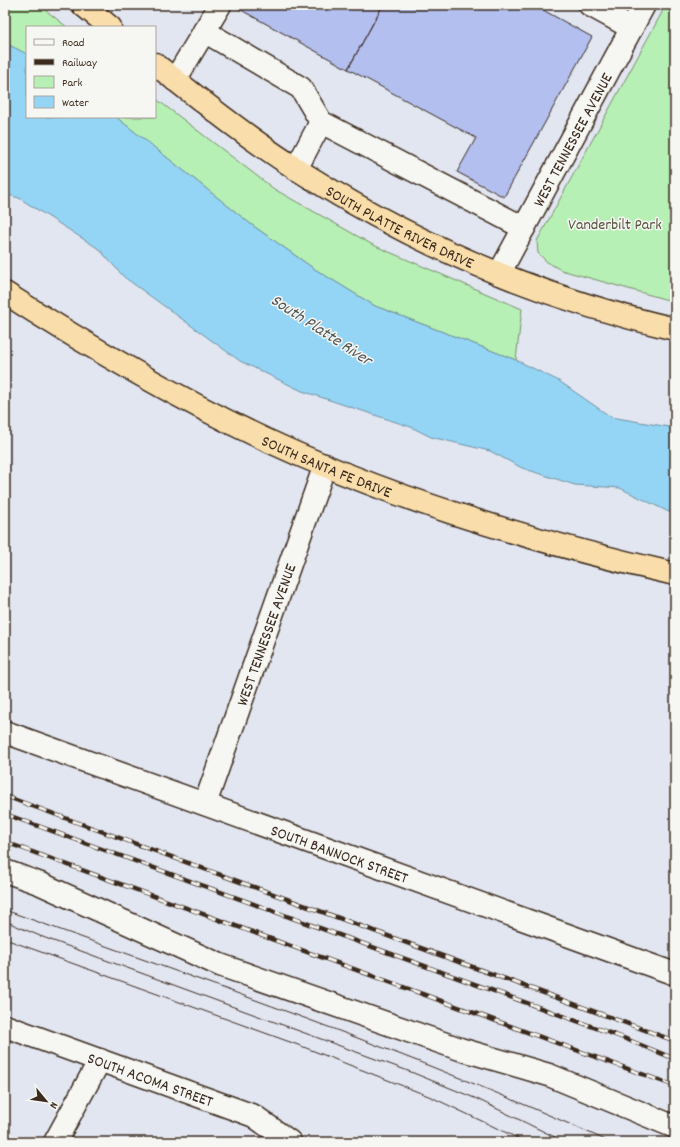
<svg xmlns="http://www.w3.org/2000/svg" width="680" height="1147" font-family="Dekko,sans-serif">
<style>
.green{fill:#b6f0b4;stroke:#788d69}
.water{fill:#94d5f6;stroke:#7091a0}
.building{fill:#b2bfef;stroke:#3b2a1e}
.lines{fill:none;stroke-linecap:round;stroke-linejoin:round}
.minor-casing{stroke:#3b2a1e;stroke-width:25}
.highway-casing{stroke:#3b2a1e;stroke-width:25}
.minor{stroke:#f6f6f2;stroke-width:22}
.highway{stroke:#f9deab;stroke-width:22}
.tram{stroke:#3b2a1e;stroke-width:1}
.rail-casing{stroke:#3b2a1e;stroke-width:4.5}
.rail{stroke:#f6f6f2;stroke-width:3;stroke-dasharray:9;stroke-linecap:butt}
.labels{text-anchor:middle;stroke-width:3;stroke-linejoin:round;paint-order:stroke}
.street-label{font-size:16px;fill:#3b2a1e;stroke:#f6f6f2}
.park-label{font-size:16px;fill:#54523c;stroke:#f6f6f2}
.water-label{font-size:17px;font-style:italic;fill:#515554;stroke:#f6f6f2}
</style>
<rect width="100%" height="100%" fill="#e2e6f1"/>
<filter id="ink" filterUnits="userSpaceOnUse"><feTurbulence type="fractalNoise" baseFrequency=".025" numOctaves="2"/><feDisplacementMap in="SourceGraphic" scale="8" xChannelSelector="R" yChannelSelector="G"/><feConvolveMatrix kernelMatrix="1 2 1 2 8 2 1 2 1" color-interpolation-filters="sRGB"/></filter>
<g filter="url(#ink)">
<path class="green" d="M 5,5 L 39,5 L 67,27 L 27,27 L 27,54 L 24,53 L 5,43 Z
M 666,5 L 675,5 L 675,302 L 561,270 L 547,262 L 538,253 L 537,241 Z
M 155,98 L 274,189 L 373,245 L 522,309 L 516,360 L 375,306 L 313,268 L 252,225 L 116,117 L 155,117 Z"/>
<path class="water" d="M 5,43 L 27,54 L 27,117 L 116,117 L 252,225 L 313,268 L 375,306 L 516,360 L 559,381 L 611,417 L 675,428 L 675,515 L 620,488 L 575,485 L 522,468 L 490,451 L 431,437 L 411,427 L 302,391 L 240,361 L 124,277 L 99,249 L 19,198 L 5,194 Z"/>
<path class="building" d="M 232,5 L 383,5 L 348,69 Z
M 383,5 L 534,5 L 592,37 L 504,197 L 457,172 L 476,138 L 348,69 Z"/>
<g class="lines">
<defs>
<g id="minor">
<path d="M 590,5 L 632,28"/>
<path d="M 204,31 L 301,88 L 321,122 L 524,228"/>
<path d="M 175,80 L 220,5"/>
<path d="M 296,169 L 321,122"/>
<path id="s1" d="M 499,274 L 644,5"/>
<path id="s2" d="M 5,732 L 675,974"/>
<path id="s3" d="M 205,804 L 325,465"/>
<path d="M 5,871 L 41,884 L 220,965 L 460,1049 L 549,1075 L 675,1127"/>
<path id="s4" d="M 5,1026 L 254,1116 L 290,1142"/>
<path d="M 55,1142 L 100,1060"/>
</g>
<g id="highway">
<path d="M 83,5 L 110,27"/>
<path id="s5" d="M 155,64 C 204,103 253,142 306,175 C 419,246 545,299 675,329"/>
<path id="s6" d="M 5,293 C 88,346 175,397 264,439 C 395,500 534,542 675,574"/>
</g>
</defs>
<use href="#minor" class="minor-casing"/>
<use href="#highway" class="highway-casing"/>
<use href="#minor" class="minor"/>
<use href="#highway" class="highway"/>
<path class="tram" d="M 5,910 C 208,983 413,1053 610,1142
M 5,921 L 40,936 L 411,1072 L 477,1099 L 565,1142
M 5,939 L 301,1046 L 431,1097 L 526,1142"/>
<defs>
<path id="rail" d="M 5,796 L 675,1041
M 5,814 L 621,1037 L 675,1059
M 5,842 L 675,1086"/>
</defs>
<use href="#rail" class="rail-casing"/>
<use href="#rail" class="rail"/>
</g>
</g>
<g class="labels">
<g class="street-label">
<text dy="6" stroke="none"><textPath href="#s1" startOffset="153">WEST TENNESSEE AVENUE</textPath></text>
<text dy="6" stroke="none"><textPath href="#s5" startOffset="295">SOUTH PLATTE RIVER DRIVE</textPath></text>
<text dy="6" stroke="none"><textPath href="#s6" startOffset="366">SOUTH SANTA FE DRIVE</textPath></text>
<text dy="6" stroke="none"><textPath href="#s3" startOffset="180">WEST TENNESSEE AVENUE</textPath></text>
<text dy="6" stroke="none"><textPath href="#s2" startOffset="356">SOUTH BANNOCK STREET</textPath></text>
<text dy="6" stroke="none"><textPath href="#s4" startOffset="155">SOUTH ACOMA STREET</textPath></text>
</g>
<g class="park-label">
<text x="615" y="229">Vanderbilt Park</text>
</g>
<g class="water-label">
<text transform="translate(322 329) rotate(33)" y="6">South Platte River</text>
</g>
</g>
<rect width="680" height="1147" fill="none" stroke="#f6f6f2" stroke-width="20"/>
<rect x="10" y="10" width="660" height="1127" fill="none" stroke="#3b2a1e" stroke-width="1.5" filter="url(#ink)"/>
<rect x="26" y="26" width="130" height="92" fill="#f6f6f2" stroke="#aba49d"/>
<rect x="34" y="39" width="20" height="6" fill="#f6f6f2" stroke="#aba49d"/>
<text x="62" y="46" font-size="12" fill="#3b2a1e">Road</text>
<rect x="34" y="59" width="20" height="6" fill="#3b2a1e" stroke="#aba49d"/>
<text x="62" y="66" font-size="12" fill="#3b2a1e">Railway</text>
<rect x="34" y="76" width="20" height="12" fill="#b6f0b4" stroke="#aba49d"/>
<text x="62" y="86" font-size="12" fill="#3b2a1e">Park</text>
<rect x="34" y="96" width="20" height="12" fill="#94d5f6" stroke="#aba49d"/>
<text x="62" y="106" font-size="12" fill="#3b2a1e">Water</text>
<g transform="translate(46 1101) rotate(119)" stroke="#f6f6f2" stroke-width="3" paint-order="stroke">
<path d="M0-3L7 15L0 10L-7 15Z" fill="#3b2a1e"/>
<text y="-6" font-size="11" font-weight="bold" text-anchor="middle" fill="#3b2a1e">N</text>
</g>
</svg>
